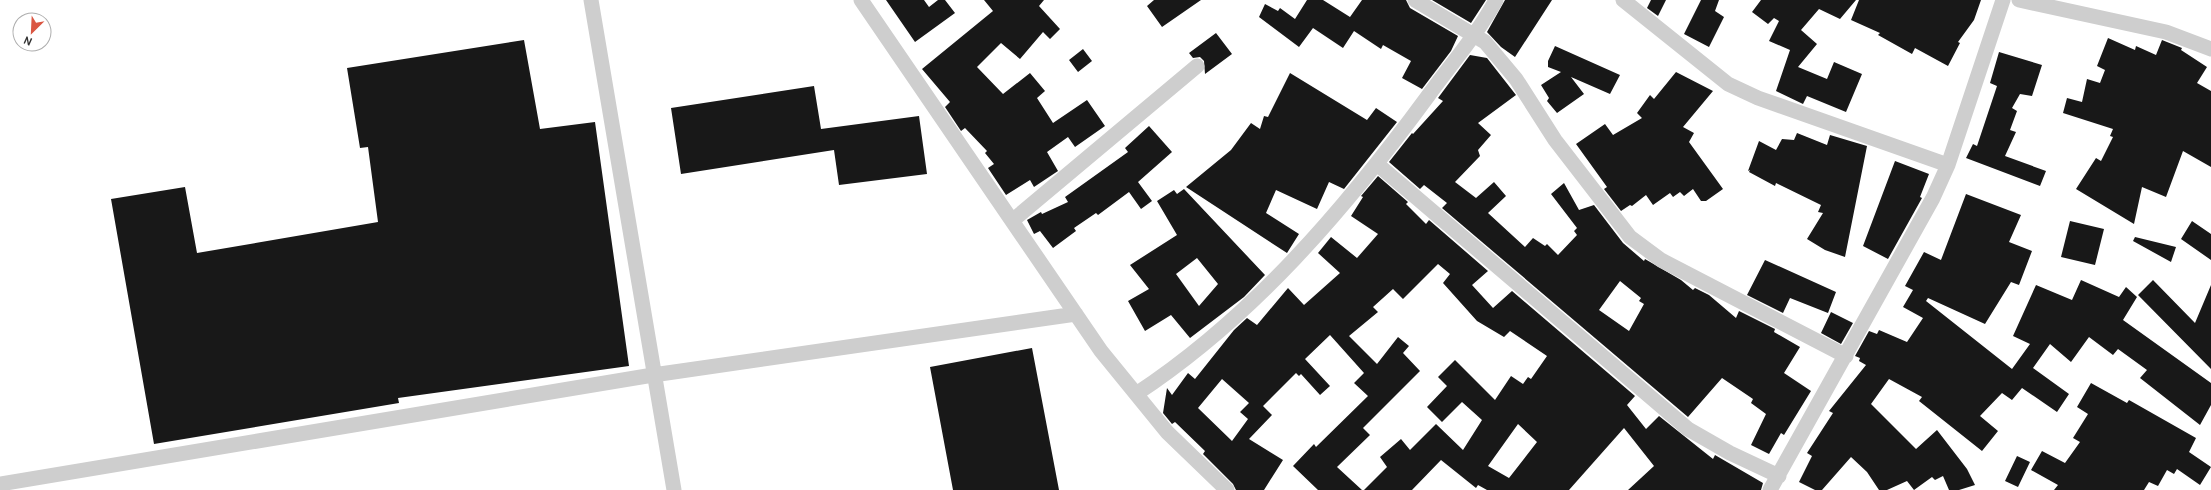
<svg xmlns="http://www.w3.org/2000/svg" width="2211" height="490" font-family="Cabin,sans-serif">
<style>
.building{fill:#181818;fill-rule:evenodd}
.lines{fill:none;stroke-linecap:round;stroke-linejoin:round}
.street{stroke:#cecece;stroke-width:15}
</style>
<rect width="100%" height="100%" fill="#fff"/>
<path class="building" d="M 886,0 L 924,0 L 929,7 L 938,0 L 945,0 L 955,13 L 915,42 Z
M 984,0 L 1044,0 L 1039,6 L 1060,29 L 1050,39 L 1043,32 L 1020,59 L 1001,43 L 977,67 L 1003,94 L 1030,73 L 1045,91 L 1037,98 L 1053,123 L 1087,100 L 1105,126 L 1075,147 L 1068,137 L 1047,152 L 1058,171 L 1034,187 L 1030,180 L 1006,195 L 988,168 L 994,164 L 985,153 L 987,151 L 965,128 L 961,131 L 945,107 L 950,102 L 922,69 L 993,11 Z
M 1154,0 L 1201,0 L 1162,27 L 1147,6 Z
M 1307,0 L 1323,0 L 1350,17 L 1362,0 L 1406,0 L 1410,8 L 1458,36 L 1451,51 L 1422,89 L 1402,78 L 1411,61 L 1383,45 L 1381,49 L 1354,31 L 1343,48 L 1313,28 L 1299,47 L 1259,17 L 1265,4 L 1278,11 L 1280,8 L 1295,19 Z
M 1432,0 L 1486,0 L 1471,23 Z
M 1505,0 L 1552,0 L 1515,57 L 1501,47 L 1487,32 Z
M 1651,0 L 1666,0 L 1658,16 L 1647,8 Z
M 1701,0 L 1719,0 L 1715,11 L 1724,17 L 1709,47 L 1684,34 Z
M 1761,0 L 1856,0 L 1840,19 L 1819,9 L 1801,30 L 1817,44 L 1798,67 L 1827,79 L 1834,62 L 1862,74 L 1846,112 L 1807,96 L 1803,104 L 1776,91 L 1790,50 L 1769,41 L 1779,21 L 1774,18 L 1768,24 L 1752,12 Z
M 1859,0 L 1981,0 L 1974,20 L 1958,42 L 1960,43 L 1948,66 L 1915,48 L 1912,54 L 1878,35 L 1880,33 L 1851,20 Z
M 1216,33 L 1232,54 L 1205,74 L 1204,61 L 1200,57 L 1193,58 L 1189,53 Z
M 2108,38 L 2135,50 L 2136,46 L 2156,55 L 2162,40 L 2182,48 L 2181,50 L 2207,67 L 2197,83 L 2211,91 L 2211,167 L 2183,151 L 2166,197 L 2142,187 L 2134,224 L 2076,189 L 2096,158 L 2101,161 L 2113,137 L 2110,136 L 2113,129 L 2063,113 L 2067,98 L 2082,102 L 2087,79 L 2100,83 L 2105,70 L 2097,66 Z
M 524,40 L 540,129 L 595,122 L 629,366 L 398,398 L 399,403 L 154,444 L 111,199 L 185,187 L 197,253 L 378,222 L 368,147 L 360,148 L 347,68 Z
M 1555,46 L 1620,75 L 1610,94 L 1571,77 L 1584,94 L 1557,113 L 1547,101 L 1549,98 L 1541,85 L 1561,72 L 1548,67 L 1548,61 Z
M 1083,49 L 1092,61 L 1078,72 L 1069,60 Z
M 1999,52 L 2042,65 L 2032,96 L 2020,94 L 2012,108 L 2017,111 L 2010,130 L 2016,132 L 2005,156 L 2046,171 L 2040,186 L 1966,158 L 1973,144 L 1977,146 L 1997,86 L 1990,83 Z
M 1470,55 L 1487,58 L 1516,95 L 1478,123 L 1491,135 L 1478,150 L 1480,156 L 1455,182 L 1476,198 L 1494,182 L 1506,196 L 1488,213 L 1525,247 L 1533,238 L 1545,246 L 1547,244 L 1558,255 L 1577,235 L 1574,231 L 1577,228 L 1551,194 L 1564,183 L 1579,210 L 1594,205 L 1623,243 L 1644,261 L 1645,259 L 1681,280 L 1693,290 L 1695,288 L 1709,295 L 1736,318 L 1739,311 L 1775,329 L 1774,332 L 1800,347 L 1784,373 L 1811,391 L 1784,435 L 1781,433 L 1769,454 L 1751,445 L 1766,414 L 1751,403 L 1753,399 L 1722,378 L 1688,417 L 1442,208 L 1447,203 L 1424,185 L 1420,189 L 1389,162 L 1412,133 L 1413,134 L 1443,101 L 1438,98 ZM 1620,281 L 1641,298 L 1639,301 L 1644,304 L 1629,331 L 1599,310 Z
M 1676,72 L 1713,91 L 1683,127 L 1694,133 L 1689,142 L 1723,189 L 1706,201 L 1701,201 L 1693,189 L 1684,196 L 1680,192 L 1673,197 L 1670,193 L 1653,205 L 1646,195 L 1632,206 L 1630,205 L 1621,211 L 1604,189 L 1607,187 L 1576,144 L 1605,124 L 1613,135 L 1642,118 L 1637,113 L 1650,95 L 1654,99 Z
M 1290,73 L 1367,120 L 1376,108 L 1397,122 L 1344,189 L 1329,182 L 1317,209 L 1276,190 L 1266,213 L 1299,234 L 1287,253 L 1186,187 L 1231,150 L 1251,123 L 1260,129 L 1264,116 L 1268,117 Z
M 814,86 L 821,129 L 919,116 L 927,174 L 839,185 L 834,150 L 681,174 L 671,108 Z
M 1149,126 L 1172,152 L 1138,182 L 1152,201 L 1141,209 L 1129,192 L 1098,215 L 1096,213 L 1074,228 L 1076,231 L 1053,248 L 1040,231 L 1034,234 L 1027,220 L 1041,212 L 1042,214 L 1068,202 L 1065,197 L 1128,152 L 1125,148 Z
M 1797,133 L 1827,145 L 1830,135 L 1867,146 L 1845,257 L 1825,250 L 1807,239 L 1823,213 L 1818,212 L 1821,205 L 1776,183 L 1775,186 L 1749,172 L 1750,170 L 1748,171 L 1759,141 L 1776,150 L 1782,139 L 1794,140 Z
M 1895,161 L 1929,174 L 1920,197 L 1922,198 L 1888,259 L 1863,246 Z
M 1378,176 L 1408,202 L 1406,204 L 1426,224 L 1429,220 L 1488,271 L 1472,285 L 1493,308 L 1512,291 L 1635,396 L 1627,405 L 1646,429 L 1659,416 L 1713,459 L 1715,455 L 1763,483 L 1761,490 L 1628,490 L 1654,466 L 1624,428 L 1569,490 L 1487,490 L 1478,485 L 1476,488 L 1441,460 L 1412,490 L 1364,490 L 1387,467 L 1380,457 L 1401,439 L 1410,450 L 1436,424 L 1463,450 L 1482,420 L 1462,402 L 1442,422 L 1427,407 L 1447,386 L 1438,377 L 1455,360 L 1495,400 L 1511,376 L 1523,384 L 1528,377 L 1531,379 L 1547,356 L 1510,331 L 1504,337 L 1477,321 L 1443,283 L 1450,274 L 1438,264 L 1403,299 L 1393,289 L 1373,307 L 1378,312 L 1349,336 L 1377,364 L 1398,337 L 1409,346 L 1403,353 L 1420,371 L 1363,428 L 1370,435 L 1337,467 L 1362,490 L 1318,490 L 1293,466 L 1314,444 L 1316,447 L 1368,396 L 1354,383 L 1364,373 L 1330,335 L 1305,359 L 1330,386 L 1320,395 L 1301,374 L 1299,376 L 1296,373 L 1263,406 L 1272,415 L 1249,439 L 1283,460 L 1264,490 L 1236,490 L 1233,484 L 1203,454 L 1205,451 L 1175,422 L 1172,424 L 1163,413 L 1167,388 L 1172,395 L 1188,373 L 1195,379 L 1234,330 L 1247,318 L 1257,325 L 1288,288 L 1304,305 L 1340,273 L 1318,253 L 1331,237 L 1357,258 L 1378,234 L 1351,216 L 1363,197 L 1361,196 ZM 1222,379 L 1249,403 L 1240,412 L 1248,419 L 1232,441 L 1198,408 ZM 1518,424 L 1537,442 L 1509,478 L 1488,466 Z
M 1184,189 L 1265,275 L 1244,297 L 1190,338 L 1171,315 L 1145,331 L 1128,301 L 1149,289 L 1130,265 L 1177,235 L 1157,201 L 1174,190 L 1177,194 ZM 1197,258 L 1218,284 L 1199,306 L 1176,274 Z
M 1966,194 L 2021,215 L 2009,242 L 2032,251 L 2019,285 L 2011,282 L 1985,324 L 1928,298 L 1926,301 L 2012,369 L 2030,344 L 2013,336 L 2036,285 L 2072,300 L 2081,280 L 2119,297 L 2126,287 L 2137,297 L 2123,320 L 2211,383 L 2211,405 L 2200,425 L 2140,378 L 2147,370 L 2118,349 L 2113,355 L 2089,337 L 2071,362 L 2050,344 L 2033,368 L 2069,394 L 2057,412 L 2022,388 L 2012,400 L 2002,393 L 1980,416 L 1998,431 L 1982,451 L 1919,401 L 1922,397 L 1889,379 L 1871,404 L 1916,449 L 1937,430 L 1967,469 L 1975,485 L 1959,490 L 1949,490 L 1943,476 L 1935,480 L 1932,477 L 1914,490 L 1907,481 L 1887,490 L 1879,490 L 1867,472 L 1851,457 L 1822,490 L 1815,490 L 1799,482 L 1812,456 L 1807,453 L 1833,413 L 1829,411 L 1866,365 L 1859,361 L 1860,358 L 1855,356 L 1869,331 L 1877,334 L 1879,330 L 1907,342 L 1923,318 L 1903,307 L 1913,290 L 1905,286 L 1924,252 L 1941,260 Z
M 2070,221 L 2104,229 L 2095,265 L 2061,257 Z
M 2192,221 L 2211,234 L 2211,260 L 2181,239 Z
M 2135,237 L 2176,247 L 2171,262 L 2133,241 Z
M 1765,260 L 1836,292 L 1828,313 L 1790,298 L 1783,313 L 1747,295 Z
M 2153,280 L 2195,323 L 2211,285 L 2211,369 L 2138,295 Z
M 1831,312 L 1853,323 L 1841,344 L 1821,333 Z
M 1032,348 L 1059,490 L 953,490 L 930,367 Z
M 2091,383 L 2127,403 L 2129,400 L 2196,438 L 2189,452 L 2211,467 L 2200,485 L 2177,469 L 2174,474 L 2167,470 L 2158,486 L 2149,482 L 2144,490 L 2054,490 L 2058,485 L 2031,470 L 2042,451 L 2065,463 L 2080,442 L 2073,438 L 2088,414 L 2077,407 Z
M 2017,456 L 2030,462 L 2018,487 L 2005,481 Z"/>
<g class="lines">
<path class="street" d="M 591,0 L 674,490
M 861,0 L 1101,351 L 1167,432 L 1227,490
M 1415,0 L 1485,42 L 1516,79 L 1555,140 L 1630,237 L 1661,260 L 1846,356
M 1623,0 L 1728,84 L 1758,98 L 1948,165
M 2019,0 L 2166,32 L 2211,49
M 1377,164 L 1688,429 L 1730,453 L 1779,476
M 1012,221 L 1197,66
M 1136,394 C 1253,317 1345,209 1428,96 C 1451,64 1477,35 1496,0
M 0,484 L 653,375 L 1076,314
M 1770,490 L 1933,198 L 1948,165 L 2003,0"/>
</g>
<g transform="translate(32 32) rotate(204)"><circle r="19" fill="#ffffff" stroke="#adadad"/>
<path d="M0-3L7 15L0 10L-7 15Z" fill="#da5642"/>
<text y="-6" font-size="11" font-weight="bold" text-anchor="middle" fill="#313131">N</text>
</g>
</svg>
